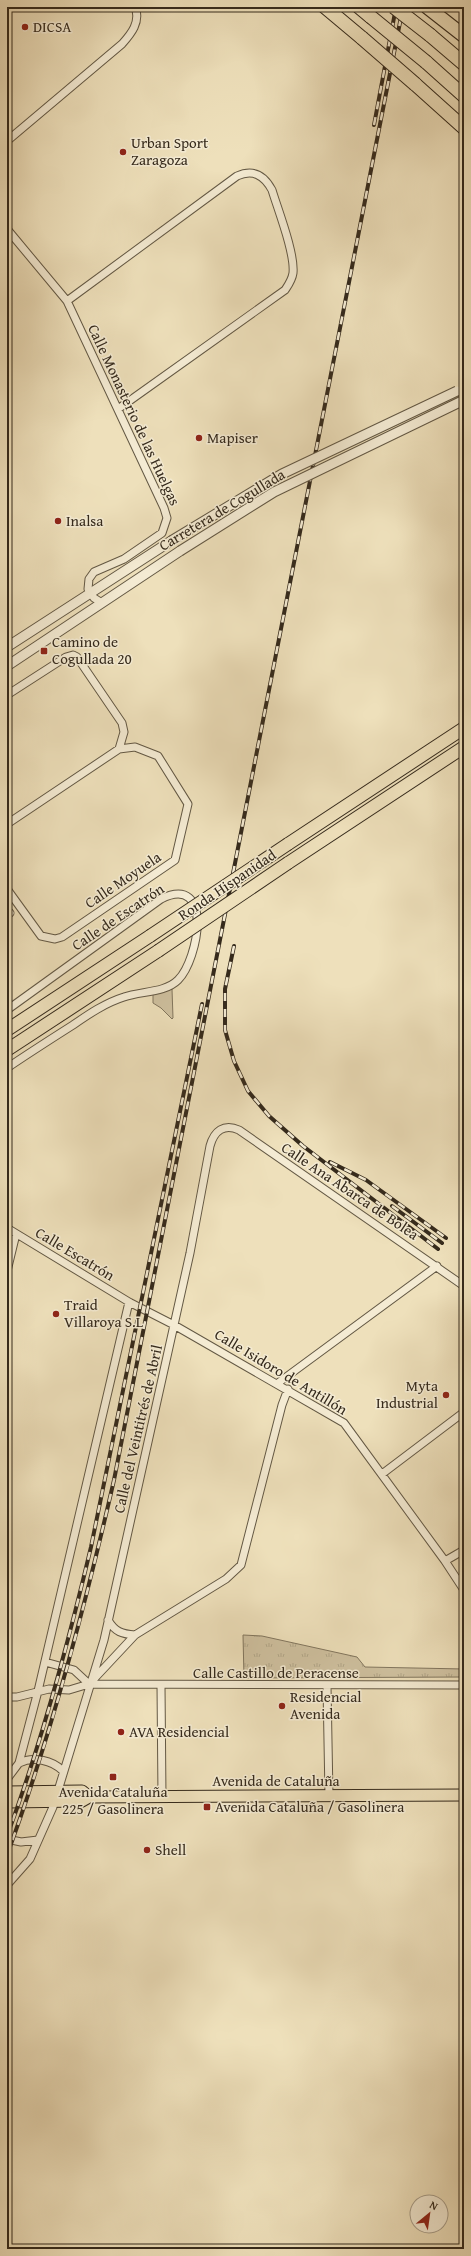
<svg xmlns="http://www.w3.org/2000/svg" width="471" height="2256" font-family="'Gentium Book Plus',serif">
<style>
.grass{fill:#cfc1a0;stroke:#82765e}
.park{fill:url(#park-tufts);stroke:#82765e}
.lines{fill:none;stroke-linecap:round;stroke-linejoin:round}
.minor-casing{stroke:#635844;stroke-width:9}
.tertiary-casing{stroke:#635844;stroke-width:11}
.primary-casing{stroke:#352a1c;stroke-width:13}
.trunk-casing{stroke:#352a1c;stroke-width:14}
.motorway-casing{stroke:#352a1c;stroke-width:15}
.minor{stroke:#f4ebd3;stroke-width:7}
.tertiary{stroke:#f4ebd3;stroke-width:9}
.primary{stroke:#eee0bb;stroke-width:11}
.trunk{stroke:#eee0bb;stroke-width:12}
.motorway{stroke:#eee0bb;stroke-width:13}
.rail-casing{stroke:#352a1c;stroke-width:4}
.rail{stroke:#f4ebd3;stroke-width:2.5;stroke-dasharray:8;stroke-linecap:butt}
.tertiary-bridge-casing{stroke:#635844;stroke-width:11;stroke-linecap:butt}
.trunk-bridge-casing{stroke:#352a1c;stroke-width:14;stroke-linecap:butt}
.motorway-bridge-casing{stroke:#352a1c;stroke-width:15;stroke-linecap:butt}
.tertiary-bridge{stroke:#f4ebd3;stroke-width:9}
.trunk-bridge{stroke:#eee0bb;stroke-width:12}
.motorway-bridge{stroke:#eee0bb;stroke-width:13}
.poi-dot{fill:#8f2418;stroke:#f4ebd3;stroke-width:1.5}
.labels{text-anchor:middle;stroke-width:3;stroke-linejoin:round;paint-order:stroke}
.poi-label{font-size:15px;fill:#352a1c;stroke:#f4ebd3;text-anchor:start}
.street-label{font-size:15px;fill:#352a1c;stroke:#f4ebd3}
</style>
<defs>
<pattern id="park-tufts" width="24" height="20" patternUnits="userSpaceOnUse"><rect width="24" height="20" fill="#cfc1a0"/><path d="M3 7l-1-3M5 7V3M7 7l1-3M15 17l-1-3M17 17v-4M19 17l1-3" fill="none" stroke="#b2a689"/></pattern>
</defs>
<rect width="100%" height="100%" fill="#eee0bb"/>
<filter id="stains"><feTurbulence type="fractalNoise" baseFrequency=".005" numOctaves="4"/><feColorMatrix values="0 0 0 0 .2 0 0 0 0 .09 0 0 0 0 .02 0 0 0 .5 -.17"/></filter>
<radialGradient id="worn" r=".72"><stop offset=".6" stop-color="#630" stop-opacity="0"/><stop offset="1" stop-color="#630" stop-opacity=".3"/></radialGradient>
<path class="grass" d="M 172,989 L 173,1018 L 172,1019 L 161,1008 L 153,1003 L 153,994 Z"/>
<path class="park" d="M 243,1635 L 262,1636 L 357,1657 L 365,1667 L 464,1669 L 464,1677 L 244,1678 Z"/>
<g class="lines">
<defs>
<path id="minor" d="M 7,141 L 122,44 C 131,34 141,22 135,7
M 7,229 L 67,301 L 164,508 L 167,518 L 162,533 L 124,559 L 94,572 L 89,579 L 88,589 L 94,598 L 102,603
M 67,301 L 237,176 C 253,169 264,175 272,190 C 278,210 295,253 293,273 C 292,280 289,284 285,290 L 118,409
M 7,695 L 66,657 L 73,655 L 77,657 L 122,723 L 124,732 L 119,749
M 7,824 L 119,749 L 135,747 L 158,756 L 188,804 L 175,860 L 62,937 L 55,939 L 41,936 L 7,889
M 7,910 L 10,913
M 7,1010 L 161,899 C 214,873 199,959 178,980 C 165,993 141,991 124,997 C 105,1003 89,1014 73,1025 C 51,1039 29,1053 7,1068
M 7,1228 L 129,1302 L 174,1325 L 344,1423 L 445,1561 L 464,1590
M 7,1271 L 16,1234
M 278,1383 L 437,1266
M 382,1474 L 464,1412
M 445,1561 L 464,1550
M 108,1620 C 115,1632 122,1634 135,1635
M 45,1662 L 74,1670 L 89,1684
M 91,1682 L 135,1635 L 226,1579 L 241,1565 L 282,1405 L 288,1389
M 161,1685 L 162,1797
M 327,1686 L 329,1796
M 7,1697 L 17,1697 L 49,1689 L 69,1690 L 89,1684 L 464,1685
M 19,1763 C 33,1756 52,1760 63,1771
M 7,1779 L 19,1763 L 38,1691 L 129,1302
M 7,1839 L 21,1842 L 38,1840
M 7,1885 L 30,1859 L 53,1807 L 104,1640 L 190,1253 L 210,1146 C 214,1131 224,1123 239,1130 L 464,1286"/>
<path id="tertiary" d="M 7,647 L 171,541
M 7,666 L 180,551"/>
<path id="primary" d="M 7,1792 L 82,1791 L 89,1797
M 7,1802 L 82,1801 L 89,1797 L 464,1795"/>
<path id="trunk" d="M 288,844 L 464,728
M 288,863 L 464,747
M 7,1030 L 150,936
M 7,1050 L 158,951"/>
<path id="motorway" d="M 325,7 L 362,38
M 359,7 L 371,17
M 427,7 L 464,36
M 430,35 L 464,64
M 426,62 L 464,96
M 415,84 L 464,128"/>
</defs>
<use href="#minor" class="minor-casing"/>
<use href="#tertiary" class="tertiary-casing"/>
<use href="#primary" class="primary-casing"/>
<use href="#trunk" class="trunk-casing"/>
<use href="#motorway" class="motorway-casing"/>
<use href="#minor" class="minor"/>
<use href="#tertiary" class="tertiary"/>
<use href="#primary" class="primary"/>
<use href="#trunk" class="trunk"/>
<use href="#motorway" class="motorway"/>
<defs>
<path id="rail" d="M 374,125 L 396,7
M 234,946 L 225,989 L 225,1030 L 234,1061 L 248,1091 L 269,1116 L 303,1146 L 438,1249
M 330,1162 L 366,1180 L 446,1238
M 392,1206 L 442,1243
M 7,1836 C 42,1742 68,1644 91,1547 L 202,1004
M 7,1855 C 52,1733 85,1607 114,1480 L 403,7"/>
</defs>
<use href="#rail" class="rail-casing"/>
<use href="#rail" class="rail"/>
<defs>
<path id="tertiary-bridge" d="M 171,541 L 282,474 L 457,391
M 180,551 L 274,492 L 462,401"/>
<path id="trunk-bridge" d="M 150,936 L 288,844
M 158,951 L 288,863"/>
<path id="motorway-bridge" d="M 394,7 L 430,35
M 371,17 L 426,62
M 362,38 L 415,84"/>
</defs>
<use href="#tertiary-bridge" class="tertiary-bridge-casing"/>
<use href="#trunk-bridge" class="trunk-bridge-casing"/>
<use href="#motorway-bridge" class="motorway-bridge-casing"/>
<use href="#tertiary-bridge" class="tertiary-bridge"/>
<use href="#trunk-bridge" class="trunk-bridge"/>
<use href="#motorway-bridge" class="motorway-bridge"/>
</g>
<g class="poi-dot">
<circle cx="25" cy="27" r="4"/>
<circle cx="123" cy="152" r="4"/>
<circle cx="199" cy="438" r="4"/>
<circle cx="58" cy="521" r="4"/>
<rect x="40" y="647" width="8" height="8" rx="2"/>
<circle cx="56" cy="1314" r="4"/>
<circle cx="446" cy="1395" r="4"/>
<circle cx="282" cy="1706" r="4"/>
<circle cx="121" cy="1732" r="4"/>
<rect x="109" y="1773" width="8" height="8" rx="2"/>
<rect x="203" y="1803" width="8" height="8" rx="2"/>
<circle cx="147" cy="1850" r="4"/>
</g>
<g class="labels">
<g class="poi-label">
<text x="33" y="32">DICSA</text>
<text x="131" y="148">Urban Sport<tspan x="131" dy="17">Zaragoza</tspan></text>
<text x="207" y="443">Mapiser</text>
<text x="66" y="526">Inalsa</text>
<text x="52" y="647">Camino de<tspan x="52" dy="17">Cogullada 20</tspan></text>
<text x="64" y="1310">Traid<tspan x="64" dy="17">Villaroya S.L</tspan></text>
<text x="438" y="1391" text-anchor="end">Myta<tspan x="438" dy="17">Industrial</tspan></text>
<text x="290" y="1702">Residencial<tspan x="290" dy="17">Avenida</tspan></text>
<text x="129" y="1737">AVA Residencial</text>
<text x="113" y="1797" text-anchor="middle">Avenida Cataluña<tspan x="113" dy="17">225 / Gasolinera</tspan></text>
<text x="215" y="1812">Avenida Cataluña / Gasolinera</text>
<text x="155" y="1855">Shell</text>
</g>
<g class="street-label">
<text transform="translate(134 415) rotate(65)" y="5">Calle Monasterio de las Huelgas</text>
<text transform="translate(222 510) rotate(-31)" y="5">Carretera de Cogullada</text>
<text transform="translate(123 880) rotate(-34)" y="5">Calle Moyuela</text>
<text transform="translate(227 885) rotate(-34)" y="5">Ronda Hispanidad</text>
<text transform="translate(118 917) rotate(-34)" y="5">Calle de Escatrón</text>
<text transform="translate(350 1191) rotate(34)" y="5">Calle Ana Abarca de Bolea</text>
<text transform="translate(75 1254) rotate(31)" y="5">Calle Escatrón</text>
<text transform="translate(281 1372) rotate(31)" y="5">Calle Isidoro de Antillón</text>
<text transform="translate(138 1429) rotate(-77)" y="5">Calle del Veintitrés de Abril</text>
<text x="276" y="1678">Calle Castillo de Peracense</text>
<text x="276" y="1786">Avenida de Cataluña</text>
</g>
</g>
<rect width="471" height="2256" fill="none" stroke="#eee0bb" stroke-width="24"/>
<rect x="8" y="8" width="455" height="2240" fill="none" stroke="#352a1c" stroke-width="2"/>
<rect x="12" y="12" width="447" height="2232" fill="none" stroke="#352a1c"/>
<g transform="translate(429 2214) rotate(29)"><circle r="19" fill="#f4ebd3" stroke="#a89e8a"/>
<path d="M0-3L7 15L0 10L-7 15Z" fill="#8f2418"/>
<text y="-6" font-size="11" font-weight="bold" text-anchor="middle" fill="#352a1c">N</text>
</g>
<rect width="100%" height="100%" filter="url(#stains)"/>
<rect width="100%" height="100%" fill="url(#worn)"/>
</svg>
